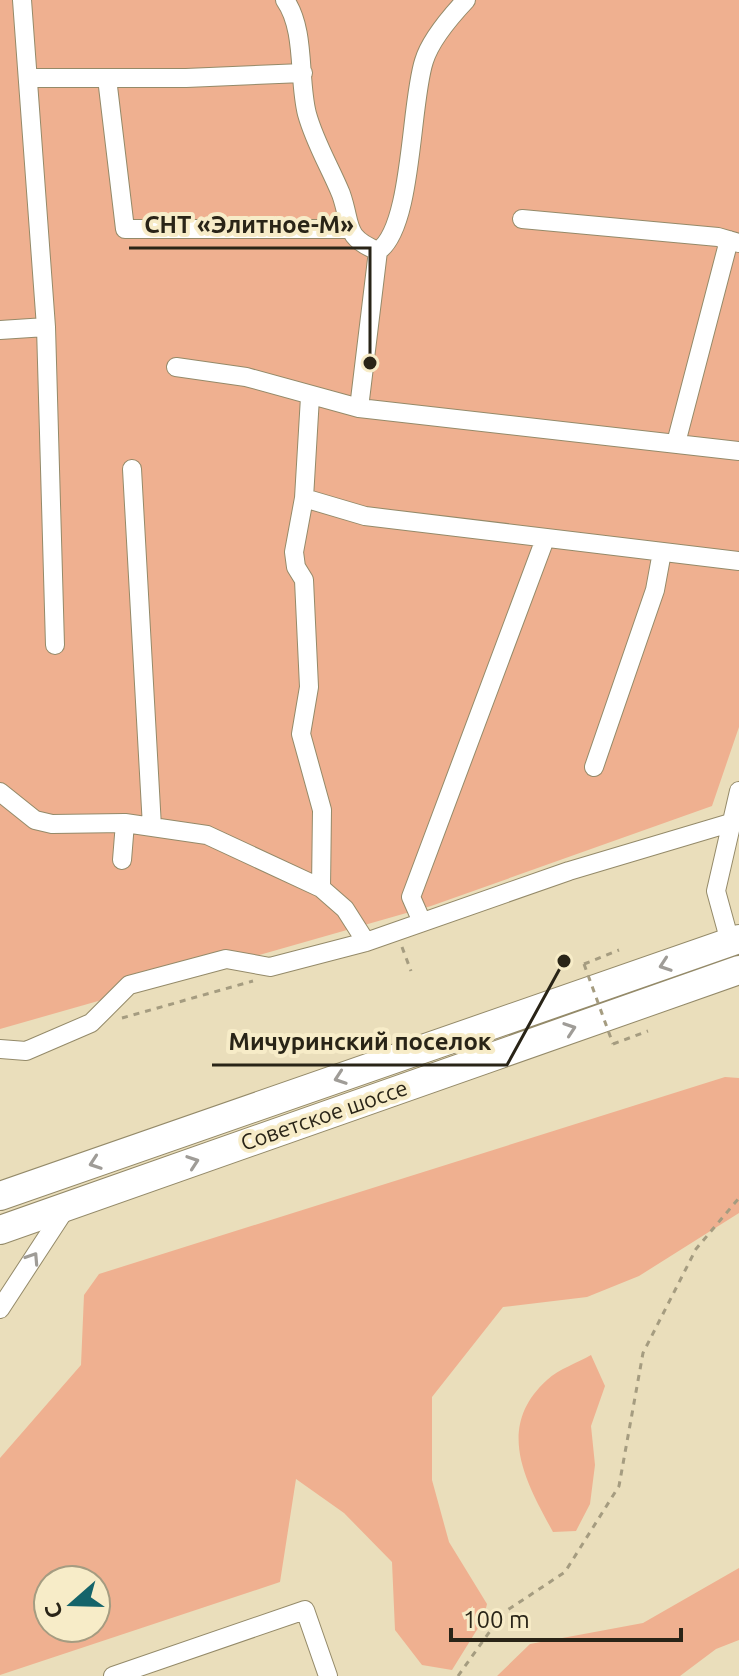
<svg xmlns="http://www.w3.org/2000/svg" width="739" height="1676" font-family="Ubuntu,sans-serif">
<style>
.green{fill:#efb090;fill-rule:evenodd}
.lines{fill:none;stroke-linecap:round;stroke-linejoin:round}
.minor-casing{stroke:#948a69;stroke-width:20}
.highway-casing{stroke:#948a69;stroke-width:30}
.path{stroke:#a59c80;stroke-width:3;stroke-dasharray:6 6;stroke-linecap:butt}
.minor{stroke:#fff;stroke-width:18}
.highway{stroke:#fff;stroke-width:28}
.path-bridge{stroke:#a59c80;stroke-width:3;stroke-dasharray:6 6;stroke-linecap:butt}
.oneway{stroke:#9f9c97}
.labels{text-anchor:middle;stroke-width:8;stroke-linejoin:round;paint-order:stroke}
.street-label{font-size:22px;fill:#292417;stroke:#f7ecc8}
.leader{fill:none;stroke:#292417;stroke-width:3}
.callout-dot{fill:#292417;stroke:#f7ecc8;stroke-width:3}
.callout-label{font-size:24px;text-anchor:middle;font-weight:bold;fill:#292417;stroke:#f7ecc8;stroke-width:8;stroke-linejoin:round;paint-order:stroke}
</style>
<rect width="100%" height="100%" fill="#eadebb"/>
<path class="green" d="M 0,0 L 739,0 L 739,727 L 712,806 L 431,906 L 0,1029 Z
M 725,1077 L 739,1078 L 739,1213 L 639,1276 L 587,1297 L 503,1307 L 432,1397 L 432,1480 L 449,1542 L 487,1604 L 483,1620 L 452,1670 L 422,1665 L 395,1630 L 392,1562 L 344,1513 L 296,1479 L 280,1582 L 0,1675 L 0,1458 L 81,1365 L 84,1295 L 99,1274 ZM 48,1580 L 96,1580 L 96,1628 L 48,1628 Z
M 591,1355 L 605,1386 L 591,1426 L 595,1465 L 590,1504 L 576,1531 L 553,1532 C 525,1481 495,1427 547,1380 C 559,1369 577,1363 591,1355 Z
M 739,1568 L 739,1640 L 716,1649 L 680,1676 L 497,1676 L 530,1644 L 643,1623 Z"/>
<g class="lines">
<defs>
<path id="minor" d="M 285,0 C 306,30 298,79 307,114 C 315,143 330,167 341,194 C 352,225 343,237 378,251 C 413,228 410,103 424,61 C 430,41 451,16 466,0
M 29,78 L 186,78 L 303,73
M 107,78 L 125,229 L 349,229
M 522,219 L 718,237 L 739,243
M 46,327 L 55,645
M 0,330 L 46,327 L 22,0
M 176,367 L 246,377 L 359,408 L 739,451
M 310,397 L 304,498 L 294,552 L 296,567 L 304,580 L 309,687 L 301,734 L 322,810 L 321,888 L 345,909 L 366,942
M 359,408 L 378,251
M 676,443 L 729,240
M 132,469 L 152,827
M 304,498 L 365,516 L 739,561
M 594,767 L 655,590 L 662,552
M 0,792 L 35,820 L 52,824 L 125,823 L 207,835 L 321,888
M 122,860 L 125,823
M 422,922 L 411,897 L 545,539
M 730,942 L 716,891 L 739,791
M 0,1049 L 26,1051 L 91,1023 L 129,985 L 226,959 L 270,967 L 366,942 L 569,871 L 730,823
M 0,1309 L 66,1208
M 113,1676 L 305,1610 L 328,1676"/>
<path id="highway" d="M 0,1196 L 739,939
M 0,1230 L 739,970"/>
</defs>
<use href="#minor" class="minor-casing"/>
<use href="#highway" class="highway-casing"/>
<path class="path" d="M 402,947 L 411,971
M 584,964 L 619,950
M 122,1018 L 253,981
M 613,1044 L 648,1031
M 458,1676 L 503,1613 L 565,1572 L 619,1486 L 643,1353 L 696,1249 L 739,1198"/>
<use href="#minor" class="minor"/>
<use href="#highway" class="highway"/>
<path class="path-bridge" d="M 584,964 L 613,1044"/>
</g>
<defs><path id="oneway-chevron" d="M-2-3.5L2.5 0L-2 3.5" fill="none" stroke-width="1.6" stroke-linecap="round" stroke-linejoin="round" transform="scale(2)"/></defs>
<g class="oneway">
<use href="#oneway-chevron" transform="translate(665 965) rotate(161)"/>
<use href="#oneway-chevron" transform="translate(570 1029) rotate(-19)"/>
<use href="#oneway-chevron" transform="translate(340 1078) rotate(161)"/>
<use href="#oneway-chevron" transform="translate(193 1162) rotate(-19)"/>
<use href="#oneway-chevron" transform="translate(95 1163) rotate(161)"/>
<use href="#oneway-chevron" transform="translate(33 1258) rotate(-57)"/>
</g>
<g class="labels">
<g class="street-label">
<text transform="translate(324 1115) rotate(-19)" y="8">Советское шоссе</text>
</g>
</g>
<path class="leader" d="M370 363L370 248H129M564 961L507 1065H212"/>
<g class="callout-dot">
<circle cx="370" cy="363" r="8"/>
<circle cx="564" cy="961" r="8"/>
</g>
<g class="callout-label">
<text x="249" y="233">СНТ «Элитное-М»</text>
<text x="360" y="1050">Мичуринский поселок</text>
</g>
<g transform="translate(72 1604) rotate(250)"><circle r="38" fill="#f7ecc8" stroke="#a59c81" stroke-width="2"/>
<path d="M0-6L14 30L0 20L-14 30Z" fill="#15646a"/>
<text y="-12" font-size="22" font-weight="bold" text-anchor="middle" fill="#292417">С</text>
</g>
<path d="M451 1628v12h230v-12" fill="none" stroke="#292417" stroke-width="4"/>
<text x="463" y="1628" font-size="24" fill="#292417" stroke="#f7ecc8" stroke-width="6" paint-order="stroke">100 m</text>
</svg>
